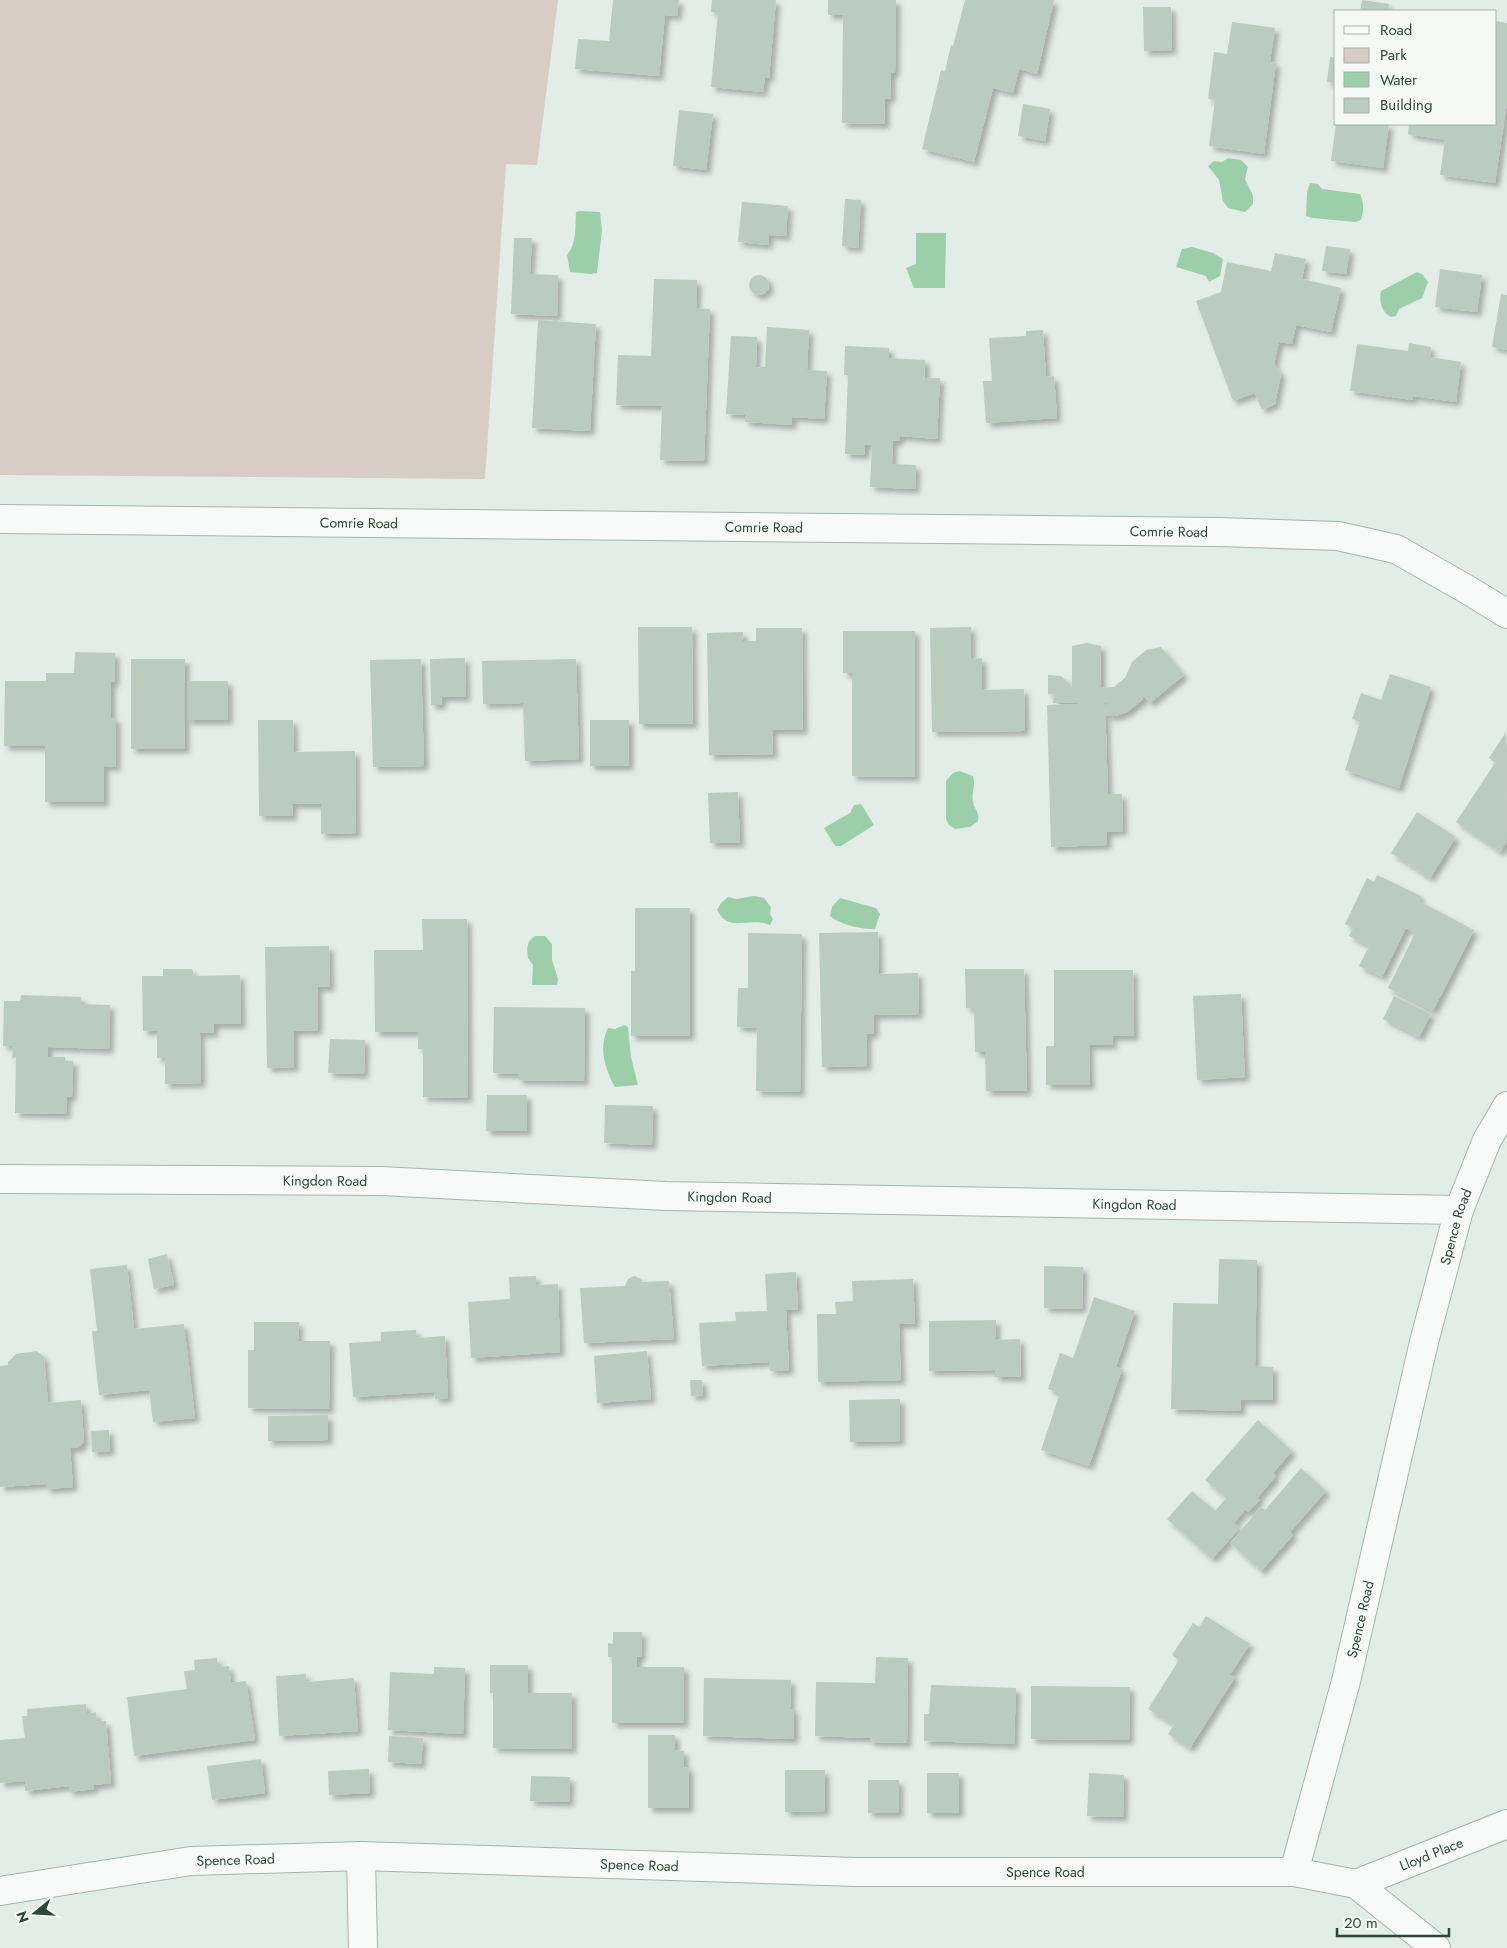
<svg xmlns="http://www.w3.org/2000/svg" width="1507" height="1948" font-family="Jost,sans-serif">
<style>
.green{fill:#d7cdc4}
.water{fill:#9ccfa9}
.building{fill:#bacbc0;filter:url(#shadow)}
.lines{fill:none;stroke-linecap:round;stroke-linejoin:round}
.minor-casing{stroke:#a4b5aa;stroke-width:30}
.minor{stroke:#f7faf8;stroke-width:28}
.labels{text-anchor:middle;stroke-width:4.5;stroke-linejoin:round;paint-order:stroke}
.street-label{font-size:14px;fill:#294734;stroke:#f4f9f5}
</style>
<defs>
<filter id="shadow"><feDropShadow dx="4.5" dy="4.5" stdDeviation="2.5" flood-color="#0004"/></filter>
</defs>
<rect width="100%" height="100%" fill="#e3ede7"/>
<path class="green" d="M 0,0 L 558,0 L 537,165 L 506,164 L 485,479 L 0,475 Z"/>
<path class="water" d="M 1228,158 L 1241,160 L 1248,167 L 1245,179 L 1253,196 L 1253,204 L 1245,212 L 1228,208 L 1223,201 L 1219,180 L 1208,166 L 1214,161 L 1222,162 Z
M 1310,183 L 1318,184 L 1322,189 L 1360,194 C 1364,203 1364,210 1361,220 L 1355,222 L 1312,218 L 1306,216 L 1307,192 Z
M 579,211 L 600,212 L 602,230 L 597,273 L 591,274 L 570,272 L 567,255 C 577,243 575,227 576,212 Z
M 916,233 L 946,233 L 945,288 L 914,288 L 906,268 L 916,264 Z
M 1192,247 L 1213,253 L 1223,259 L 1220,276 L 1209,282 L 1206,276 L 1176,267 L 1182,249 Z
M 1417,272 L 1423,275 L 1428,282 L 1422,298 L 1399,309 L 1396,316 L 1391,317 C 1381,312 1379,301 1381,291 Z
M 959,771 L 973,776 C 976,787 971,794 973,801 C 974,809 980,812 978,821 L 970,827 L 955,829 L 949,825 L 946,819 L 946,781 L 953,773 Z
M 861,804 L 874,825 L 841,846 L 835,846 L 824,828 L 850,813 L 854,805 Z
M 754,896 L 764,898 L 771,907 L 770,914 L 773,919 L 770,925 C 749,916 729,934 717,910 L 721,903 L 728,897 L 736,899 Z
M 840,898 L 876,908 L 880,914 L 875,929 C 862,930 839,924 830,916 L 832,907 Z
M 535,936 L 545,936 L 552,944 L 552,960 L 558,979 L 557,985 L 532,985 L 533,965 L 528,958 L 527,949 L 529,941 Z
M 624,1025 L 628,1027 L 631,1057 L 638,1085 L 615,1087 C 605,1069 598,1048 608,1028 L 615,1029 Z"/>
<path class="building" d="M 613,0 L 679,0 L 677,16 L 665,15 L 659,76 L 575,69 L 578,39 L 609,41 Z
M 712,0 L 776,0 L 769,78 L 765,77 L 763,92 L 711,87 L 718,13 L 711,12 Z
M 828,0 L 896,0 L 895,73 L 891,73 L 891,98 L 885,99 L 885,124 L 842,123 L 843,15 L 828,15 Z
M 965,0 L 1054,0 L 1037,74 L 1019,69 L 1013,93 L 993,88 L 974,162 L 922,149 L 941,70 L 945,71 L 951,45 L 953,46 Z
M 1362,0 L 1389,4 L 1388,11 L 1360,11 Z
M 1143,7 L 1171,7 L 1172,50 L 1144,51 Z
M 1496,21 L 1507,23 L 1507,102 L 1495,183 L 1440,175 L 1445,140 L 1408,134 L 1409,124 L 1496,124 Z
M 1232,22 L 1275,28 L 1270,62 L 1276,63 L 1264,154 L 1209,146 L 1215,100 L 1208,99 L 1214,52 L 1227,54 Z
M 1330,57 L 1336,58 L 1336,83 L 1327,82 Z
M 1023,104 L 1050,109 L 1045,141 L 1018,136 Z
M 679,110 L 713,114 L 706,170 L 673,166 Z
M 1336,124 L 1389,124 L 1383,168 L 1331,161 Z
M 845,199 L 861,200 L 858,248 L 842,246 Z
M 742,202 L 788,206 L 786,236 L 769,235 L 768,245 L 738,242 Z
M 514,238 L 532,238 L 530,274 L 558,275 L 557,316 L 511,314 Z
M 1326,246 L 1350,249 L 1346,274 L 1322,271 Z
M 1275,253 L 1306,259 L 1302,279 L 1341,288 L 1331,332 L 1296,325 L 1292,344 L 1279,342 L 1274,364 L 1281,374 L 1275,404 L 1262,410 L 1255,393 L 1233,401 L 1196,301 L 1221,292 L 1227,262 L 1271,271 Z
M 1440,269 L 1482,275 L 1477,312 L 1435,307 Z
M749 285a10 10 0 1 1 20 0a10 10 0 1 1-20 0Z
M 654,279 L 697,280 L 696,308 L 710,309 L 704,461 L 660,460 L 662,406 L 616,405 L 618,355 L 651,356 Z
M 1501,294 L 1507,295 L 1507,350 L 1492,347 Z
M 538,320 L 596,324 L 590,431 L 532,428 Z
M 767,327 L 809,330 L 807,370 L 827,371 L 824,419 L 792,417 L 792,425 L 745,422 L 745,415 L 726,414 L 731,336 L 757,337 L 756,367 L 765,367 Z
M 1043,330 L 1046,377 L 1054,376 L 1057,418 L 986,423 L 983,381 L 992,381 L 989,338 L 1026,336 L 1026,331 Z
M 1409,343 L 1431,347 L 1430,357 L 1461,362 L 1456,402 L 1413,396 L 1412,400 L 1350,391 L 1357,344 L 1408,351 Z
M 845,346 L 889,348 L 889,358 L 925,360 L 925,378 L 940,378 L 937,439 L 900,436 L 899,441 L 893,441 L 892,464 L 916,465 L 915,489 L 870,487 L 872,445 L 865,444 L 865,455 L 845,454 L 848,375 L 844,375 Z
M 638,627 L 692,627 L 693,724 L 639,724 Z
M 971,627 L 971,659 L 982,658 L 982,690 L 1024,689 L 1025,731 L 932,732 L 930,628 Z
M 756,628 L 802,628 L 803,730 L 772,730 L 773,754 L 709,755 L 707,633 L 743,632 L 743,641 L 756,641 Z
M 843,631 L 915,631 L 915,777 L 852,776 L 852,673 L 843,673 Z
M 1087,643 L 1101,646 L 1101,688 L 1114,687 L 1125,678 L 1132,662 L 1146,650 L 1161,647 L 1184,675 L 1150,703 L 1144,696 L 1142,700 L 1127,712 L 1116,716 L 1107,716 L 1106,703 L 1053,703 L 1054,694 L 1048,694 L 1048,675 L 1061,676 L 1069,683 L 1072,687 L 1072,646 Z
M 75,652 L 115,653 L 115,682 L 111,682 L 111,718 L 116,718 L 116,767 L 104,766 L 104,802 L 45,802 L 45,746 L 4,746 L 5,681 L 46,681 L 46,673 L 74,673 Z
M 465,658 L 466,697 L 442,697 L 442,705 L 431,705 L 430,659 Z
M 131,659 L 185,659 L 185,749 L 131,749 Z
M 421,659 L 424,766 L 373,767 L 370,660 Z
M 576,659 L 579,759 L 525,761 L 523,703 L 483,704 L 482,661 Z
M 1390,674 L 1431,687 L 1399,788 L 1345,770 L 1360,722 L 1352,719 L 1361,693 L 1381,700 Z
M 187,681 L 228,681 L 228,720 L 187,720 Z
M 1105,703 L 1108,794 L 1122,794 L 1123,831 L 1107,832 L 1107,845 L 1051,847 L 1047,705 Z
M 258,720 L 293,720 L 294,752 L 355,751 L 356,833 L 321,834 L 321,804 L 292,804 L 293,816 L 259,816 Z
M 590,720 L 629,720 L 629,766 L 590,766 Z
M 1506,732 L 1507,841 L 1500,852 L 1456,822 L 1495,763 L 1489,758 Z
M 738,792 L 740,843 L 710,843 L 708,793 Z
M 1417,812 L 1456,837 L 1430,878 L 1391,853 Z
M 1377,875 L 1421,896 L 1419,901 L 1474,930 L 1433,1011 L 1388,988 L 1415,933 L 1406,928 L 1382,977 L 1359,966 L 1369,946 L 1349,936 L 1353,928 L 1345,924 L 1367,878 L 1374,882 Z
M 635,908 L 690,908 L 690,1036 L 631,1036 L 631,971 L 635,971 Z
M 422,919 L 467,919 L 468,1098 L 423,1097 L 423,1049 L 418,1049 L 418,1032 L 375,1032 L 374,950 L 423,950 Z
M 878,932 L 879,974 L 918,973 L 919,1014 L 874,1015 L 874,1034 L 867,1034 L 867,1066 L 822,1067 L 819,933 Z
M 748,933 L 802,934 L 800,1092 L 756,1091 L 757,1028 L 737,1027 L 738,988 L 748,988 Z
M 329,946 L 330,987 L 318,987 L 318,1030 L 294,1031 L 294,1067 L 267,1068 L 265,947 Z
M 163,969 L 192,969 L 194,976 L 240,975 L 241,1024 L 214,1024 L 214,1033 L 200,1033 L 201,1083 L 165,1084 L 165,1058 L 157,1058 L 157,1030 L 143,1031 L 142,976 L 163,976 Z
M 965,969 L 1024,969 L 1027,1091 L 986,1091 L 985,1052 L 975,1052 L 974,1008 L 966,1008 Z
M 1054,970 L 1133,970 L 1134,1036 L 1112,1036 L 1113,1045 L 1089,1045 L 1090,1085 L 1046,1085 L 1046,1046 L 1054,1046 Z
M 1241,994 L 1245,1077 L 1197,1080 L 1193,996 Z
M 21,995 L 81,997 L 81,1004 L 110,1005 L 109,1049 L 48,1047 L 48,1057 L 65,1057 L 65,1061 L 73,1061 L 72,1097 L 67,1097 L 66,1114 L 15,1113 L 16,1057 L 12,1059 L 13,1046 L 3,1046 L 4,1001 L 20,1001 Z
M 1394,996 L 1431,1014 L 1419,1037 L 1383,1019 Z
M 494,1007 L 585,1008 L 584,1081 L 518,1080 L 518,1074 L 493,1073 Z
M 330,1039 L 365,1040 L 364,1074 L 328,1073 Z
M 487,1095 L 527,1095 L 527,1131 L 486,1131 Z
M 605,1105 L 653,1106 L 652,1145 L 604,1143 Z
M 167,1254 L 174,1285 L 154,1289 L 148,1259 Z
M 1219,1259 L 1257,1260 L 1255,1366 L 1273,1367 L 1273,1400 L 1241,1400 L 1241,1411 L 1171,1409 L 1173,1303 L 1218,1304 Z
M 127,1265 L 134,1329 L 184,1324 L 195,1418 L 153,1422 L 149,1390 L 99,1395 L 92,1331 L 97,1331 L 90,1269 Z
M 1044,1266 L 1083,1267 L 1082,1309 L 1044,1308 Z
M 796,1272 L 798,1309 L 786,1310 L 789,1370 L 770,1371 L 769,1362 L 702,1366 L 699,1323 L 736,1321 L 735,1312 L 767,1311 L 765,1274 Z
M 536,1276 L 536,1285 L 558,1284 L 560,1352 L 471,1358 L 468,1302 L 510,1299 L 509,1277 Z
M 634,1276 L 641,1279 L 642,1282 L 669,1281 L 674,1339 L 584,1343 L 580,1288 L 625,1286 L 628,1279 Z
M 913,1279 L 915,1324 L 899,1324 L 901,1380 L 818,1382 L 817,1314 L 836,1314 L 835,1302 L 853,1301 L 852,1281 Z
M 1094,1297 L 1135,1311 L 1116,1367 L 1122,1369 L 1089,1466 L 1041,1450 L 1060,1393 L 1048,1389 L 1060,1353 L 1073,1358 Z
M 996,1320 L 996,1340 L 1020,1339 L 1021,1377 L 995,1377 L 995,1370 L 929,1371 L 929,1321 Z
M 254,1322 L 299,1322 L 298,1341 L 330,1341 L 329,1409 L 248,1408 L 248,1350 L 254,1350 Z
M 416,1330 L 417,1338 L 445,1336 L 448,1398 L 435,1399 L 434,1392 L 353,1397 L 349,1343 L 381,1341 L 381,1332 Z
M 37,1351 L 44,1357 L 48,1403 L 81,1400 L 84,1442 L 78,1448 L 70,1448 L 73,1487 L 47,1489 L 46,1484 L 0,1487 L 0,1366 L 8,1365 L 8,1362 L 16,1354 Z
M 647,1351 L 651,1399 L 597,1403 L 594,1356 Z
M 690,1380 L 702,1380 L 703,1395 L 691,1396 Z
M 900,1399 L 900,1441 L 850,1442 L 849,1400 Z
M 328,1415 L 328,1440 L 268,1441 L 268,1416 Z
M 1258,1420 L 1292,1451 L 1273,1473 L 1276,1476 L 1257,1498 L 1260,1500 L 1248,1512 L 1245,1510 L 1234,1523 L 1240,1528 L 1212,1559 L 1167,1519 L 1192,1491 L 1215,1511 L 1226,1498 L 1205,1480 Z
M 109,1430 L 110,1451 L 92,1452 L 91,1431 Z
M 1301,1468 L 1326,1491 L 1290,1532 L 1293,1535 L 1261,1571 L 1230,1543 L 1261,1507 L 1265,1510 Z
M 1206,1616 L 1250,1644 L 1230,1675 L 1235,1677 L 1190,1748 L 1168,1734 L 1174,1725 L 1148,1709 L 1179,1660 L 1172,1655 L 1193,1623 L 1199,1627 Z
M 613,1632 L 642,1632 L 641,1657 L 637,1657 L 637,1667 L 684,1667 L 684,1723 L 612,1723 L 612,1657 L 608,1657 L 608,1643 L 613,1644 Z
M 876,1657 L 908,1658 L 907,1743 L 870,1742 L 870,1738 L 815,1736 L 816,1682 L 875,1683 Z
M 217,1658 L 218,1667 L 229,1666 L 231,1683 L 246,1681 L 255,1740 L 134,1756 L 127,1697 L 187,1689 L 184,1671 L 195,1670 L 194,1660 Z
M 490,1665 L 528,1665 L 528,1693 L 572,1693 L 572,1749 L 493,1748 L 493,1693 L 490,1693 Z
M 434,1667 L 465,1668 L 463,1734 L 388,1730 L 390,1672 L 434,1674 Z
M 306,1674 L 306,1682 L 354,1678 L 358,1731 L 279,1736 L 276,1676 Z
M 704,1678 L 791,1680 L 790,1709 L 794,1709 L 794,1739 L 703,1736 Z
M 931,1685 L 1016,1688 L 1014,1744 L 924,1741 L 924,1714 L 929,1714 Z
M 1031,1686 L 1130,1687 L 1129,1740 L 1031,1739 Z
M 86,1704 L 87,1714 L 96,1712 L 97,1721 L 106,1721 L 111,1783 L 94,1785 L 94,1789 L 69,1792 L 69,1786 L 25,1791 L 25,1781 L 0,1783 L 0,1740 L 25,1738 L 22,1716 L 27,1716 L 27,1709 Z
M 648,1735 L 675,1735 L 675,1750 L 684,1751 L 684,1767 L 689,1767 L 689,1808 L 648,1808 Z
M 389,1736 L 423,1738 L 421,1764 L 388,1762 Z
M 261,1759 L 265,1793 L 212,1800 L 207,1766 Z
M 369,1769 L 370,1793 L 329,1795 L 328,1771 Z
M 785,1770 L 825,1770 L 825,1811 L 785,1812 Z
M 927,1773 L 959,1773 L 959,1813 L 927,1813 Z
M 1089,1773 L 1124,1775 L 1123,1817 L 1087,1816 Z
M 531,1776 L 570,1777 L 569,1802 L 530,1801 Z
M 868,1780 L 899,1780 L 899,1813 L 868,1813 Z"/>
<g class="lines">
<defs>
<g id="minor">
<path id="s1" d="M 0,519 L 1219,532 L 1338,536 L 1396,549 L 1468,590 L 1507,614"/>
<path id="s2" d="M 0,1179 L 381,1181 L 666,1196 L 1459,1210"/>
<path d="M 361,1856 L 363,1948"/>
<path d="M 1294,1872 L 1356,1884 L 1436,1948"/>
<path id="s3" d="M 1356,1884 L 1507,1824"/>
<path id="s4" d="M 0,1891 L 191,1861 L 361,1856 L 856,1872 L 1294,1872 L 1346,1681 L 1424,1342 L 1459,1210 L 1487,1140 L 1507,1106"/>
</g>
</defs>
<use href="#minor" class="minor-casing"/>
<use href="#minor" class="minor"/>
</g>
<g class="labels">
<g class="street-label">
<text dy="5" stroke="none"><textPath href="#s1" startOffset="359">Comrie Road</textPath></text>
<text dy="5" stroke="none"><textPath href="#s1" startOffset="764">Comrie Road</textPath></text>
<text dy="5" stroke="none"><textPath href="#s1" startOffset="1169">Comrie Road</textPath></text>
<text dy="5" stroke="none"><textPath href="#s2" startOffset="325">Kingdon Road</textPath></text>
<text dy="5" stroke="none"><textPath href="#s2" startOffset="730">Kingdon Road</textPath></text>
<text dy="5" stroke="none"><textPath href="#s2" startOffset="1135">Kingdon Road</textPath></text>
<text dy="5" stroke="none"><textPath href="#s4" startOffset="1962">Spence Road</textPath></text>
<text dy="5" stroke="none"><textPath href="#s4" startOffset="1558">Spence Road</textPath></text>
<text dy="5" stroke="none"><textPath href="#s3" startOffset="81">Lloyd Place</textPath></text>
<text dy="5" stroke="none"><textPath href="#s4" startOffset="238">Spence Road</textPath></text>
<text dy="5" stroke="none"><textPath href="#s4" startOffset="642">Spence Road</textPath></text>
<text dy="5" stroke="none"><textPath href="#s4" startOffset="1048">Spence Road</textPath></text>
</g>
</g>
<rect x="1334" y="10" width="162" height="115" fill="#f4f9f5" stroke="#a3b2a8"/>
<rect x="1344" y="26" width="25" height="8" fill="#f7faf8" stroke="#a3b2a8"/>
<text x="1380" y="35" font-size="15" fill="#294734">Road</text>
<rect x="1344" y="48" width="25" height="15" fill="#d7cdc4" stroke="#a3b2a8"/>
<text x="1380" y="60" font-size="15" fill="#294734">Park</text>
<rect x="1344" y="72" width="25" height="15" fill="#9ccfa9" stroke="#a3b2a8"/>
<text x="1380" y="85" font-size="15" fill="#294734">Water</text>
<rect x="1344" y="98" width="25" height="15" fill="#bacbc0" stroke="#a3b2a8"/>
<text x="1380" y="110" font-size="15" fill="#294734">Building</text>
<g transform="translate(35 1913) rotate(252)" stroke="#f4f9f5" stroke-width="4" paint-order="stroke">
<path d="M0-4L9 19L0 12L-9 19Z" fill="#294734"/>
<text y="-8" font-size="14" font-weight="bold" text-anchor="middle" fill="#294734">N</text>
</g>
<path d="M1337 1928v8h112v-8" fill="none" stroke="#294734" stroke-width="2.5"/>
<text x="1344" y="1928" font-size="15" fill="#294734" stroke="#f4f9f5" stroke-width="4" paint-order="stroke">20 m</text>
</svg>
